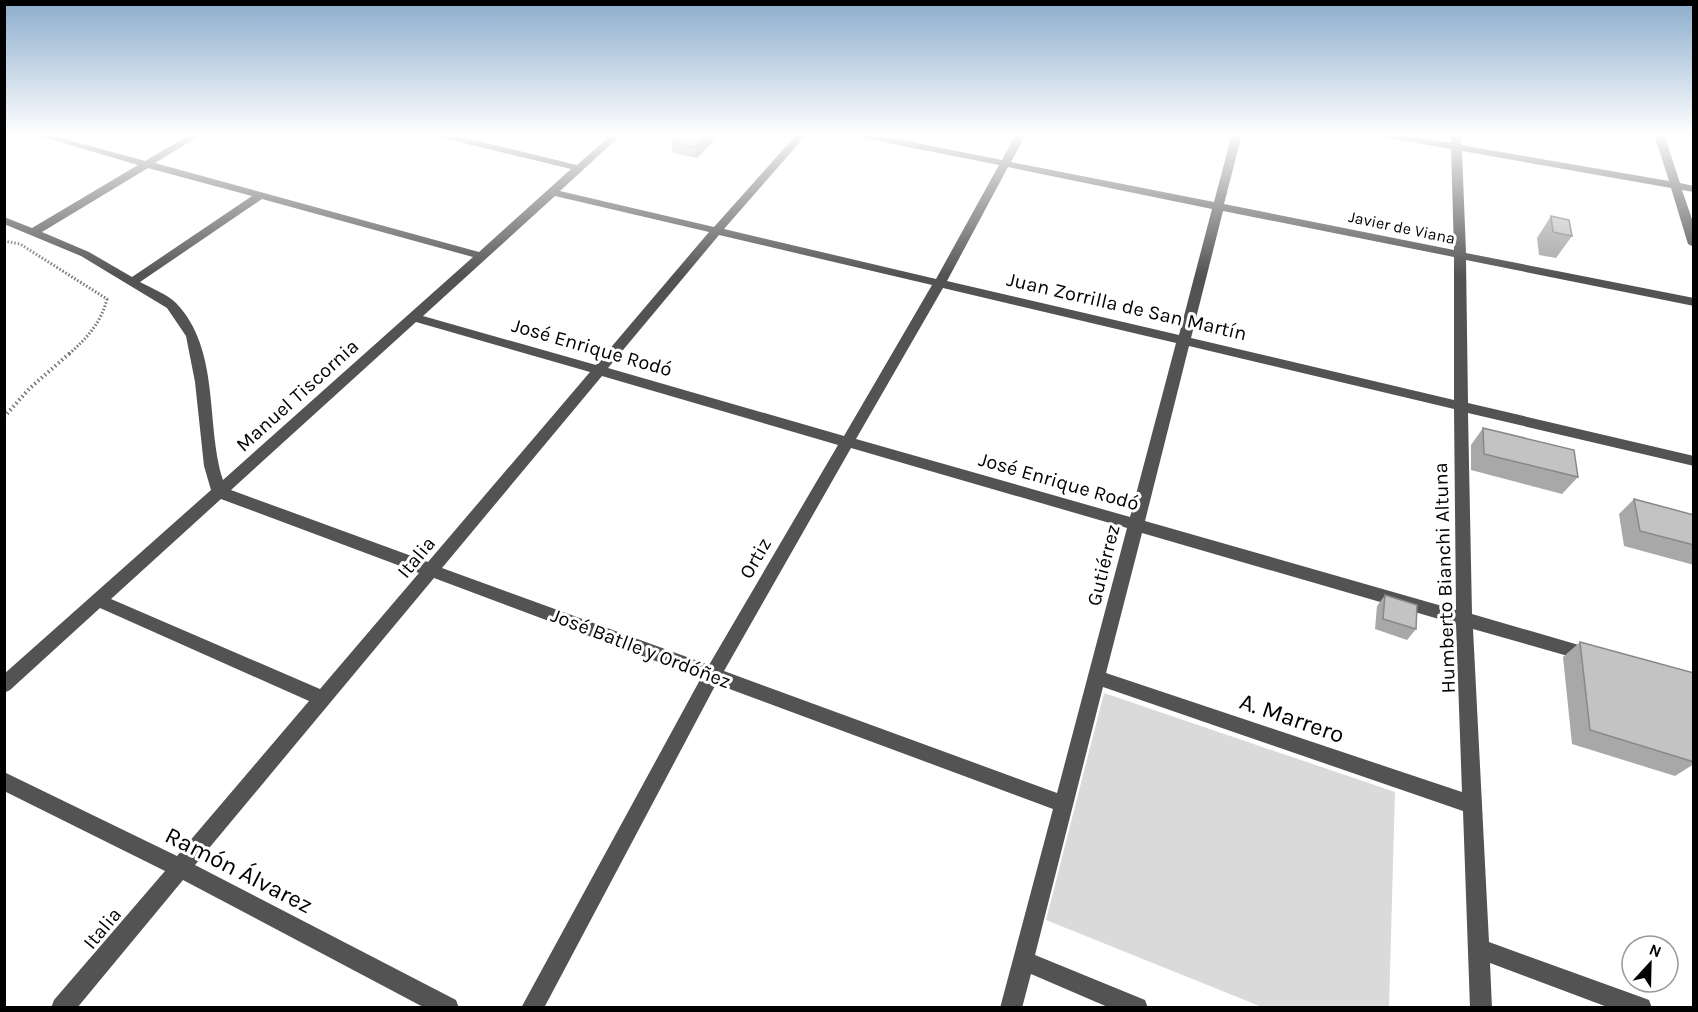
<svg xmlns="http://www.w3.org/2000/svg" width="1698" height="1012" font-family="Karla,sans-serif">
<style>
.green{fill:#dadada}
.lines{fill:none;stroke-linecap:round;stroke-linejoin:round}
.path-far1{stroke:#757575;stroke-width:3;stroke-dasharray:1.5 2;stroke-linecap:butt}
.path{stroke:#757575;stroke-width:4;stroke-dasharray:1.5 3;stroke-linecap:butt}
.minor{fill:#535353;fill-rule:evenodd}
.wall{fill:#a8a8a8}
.shaded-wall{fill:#888}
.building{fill:#c3c3c3;stroke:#888;stroke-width:1.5}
.labels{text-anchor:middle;stroke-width:6;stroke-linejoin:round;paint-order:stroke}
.far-street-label{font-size:16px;fill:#000;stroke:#fff}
.street-label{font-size:20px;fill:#000;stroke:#fff}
.near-street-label{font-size:24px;fill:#000;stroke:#fff}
</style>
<rect width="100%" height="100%" fill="#fff"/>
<path class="green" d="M 1104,693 L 1395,792 L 1389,1007 L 1262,1007 L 1046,920 Z"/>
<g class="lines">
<path class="path-far1" d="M 4,241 L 20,244 L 107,299 C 101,323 87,338 69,354"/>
<path class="path" d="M 4,417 L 30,388 L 70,353"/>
<path class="minor" d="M 32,134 L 47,134 L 145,161 L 191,134 L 202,134 L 155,163 L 479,252 L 571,169 L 434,136 L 433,134 L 449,134 L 577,165 L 612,134 L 622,134 L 560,191 L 714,227 L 797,134 L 807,134 L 724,229 L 936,279 L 999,165 L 858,137 L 853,134 L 871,134 L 1002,160 L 1016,134 L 1026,134 L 1011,162 L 1214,202 L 1232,134 L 1242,134 L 1224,204 L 1454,250 L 1451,149 L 1383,137 L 1378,134 L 1398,134 L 1451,143 L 1451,134 L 1461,134 L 1461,145 L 1669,181 L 1654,134 L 1664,134 L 1680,183 L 1694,186 L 1694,192 L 1682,190 L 1694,225 L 1694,247 L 1688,244 L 1671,188 L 1462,151 L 1466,253 L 1694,298 L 1694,306 L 1466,260 L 1468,403 L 1694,456 L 1694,466 L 1468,413 L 1472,614 L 1589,648 L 1595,650 L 1598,655 L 1595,660 L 1589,662 L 1473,629 L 1489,942 L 1641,997 L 1649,1000 L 1652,1008 L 1610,1008 L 1490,963 L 1492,1008 L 1470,1008 L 1463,811 L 1103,687 L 1035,955 L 1145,1000 L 1148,1008 L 1110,1008 L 1031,974 L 1022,1008 L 1000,1008 L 1053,809 L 716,684 L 544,1008 L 521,1008 L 701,678 L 434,578 L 195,865 L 456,1000 L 459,1008 L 425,1008 L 183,880 L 77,1008 L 51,1008 L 54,1000 L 165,871 L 4,791 L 4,772 L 177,856 L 309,701 L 100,608 L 10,690 L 4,693 L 4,674 L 211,490 L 204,466 L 195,382 L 186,336 L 167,308 L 81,256 L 4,224 L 4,217 L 32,228 L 138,165 ZM 1008,167 L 1212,209 L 1179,335 L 947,281 ZM 148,168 L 252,196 L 132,277 L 89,252 L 42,232 ZM 555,196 L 709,232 L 596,365 L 423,316 ZM 262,199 L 473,257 L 223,480 C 205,423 221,350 176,303 C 167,294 151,288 140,282 ZM 1223,211 L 1454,257 L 1454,400 L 1191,338 ZM 719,235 L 932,285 L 844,436 L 608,368 ZM 943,288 L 1176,343 L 1130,517 L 856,439 ZM 416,322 L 590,372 L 428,562 L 231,490 ZM 1189,346 L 1454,409 L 1456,610 L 1145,521 ZM 602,376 L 838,445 L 709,665 L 442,568 ZM 851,448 L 1127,528 L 1057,793 L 724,671 ZM 221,499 L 419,573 L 320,689 L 111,599 ZM 1142,533 L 1456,624 L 1462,792 L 1106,673 Z"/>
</g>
<path class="wall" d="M 680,134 L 718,134 L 718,136 L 697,158 L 673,153 L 671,142 Z
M 1551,216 L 1572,236 L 1556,258 L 1539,255 L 1537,238 Z
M 1483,428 L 1578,477 L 1562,494 L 1471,470 L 1471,445 Z
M 1634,499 L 1694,515 L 1694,565 L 1624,546 L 1619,514 Z
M 1385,595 L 1416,629 L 1407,640 L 1375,629 L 1377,606 Z
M 1580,642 L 1694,673 L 1694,764 L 1675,776 L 1572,744 L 1563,657 Z"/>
<path class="shaded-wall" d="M 709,134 L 718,134 L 718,136 L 697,158 L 695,147 Z"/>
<path class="building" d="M 680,134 L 709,134 L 695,147 L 671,142 Z
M 1551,216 L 1569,220 L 1572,236 L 1553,232 Z
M 1483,428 L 1574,450 L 1578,477 L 1484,454 Z
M 1634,499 L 1694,515 L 1694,545 L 1640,531 Z
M 1385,595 L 1417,605 L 1416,629 L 1383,619 Z
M 1580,642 L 1694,673 L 1694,742 L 1693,741 L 1694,762 L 1590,730 Z"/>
<linearGradient id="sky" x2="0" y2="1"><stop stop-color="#8baccc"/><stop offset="0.49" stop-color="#fff"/><stop offset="1" stop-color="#fff" stop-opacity="0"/></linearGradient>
<rect width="1698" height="275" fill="url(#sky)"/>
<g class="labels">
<g class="far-street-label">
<text transform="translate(1402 227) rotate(12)" y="6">Javier de Viana</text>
</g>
<g class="street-label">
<text transform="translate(1127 306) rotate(13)" y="7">Juan Zorrilla de San Martín</text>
<text transform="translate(592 347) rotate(16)" y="7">José Enrique Rodó</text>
<text transform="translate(297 395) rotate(-42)" y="7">Manuel Tiscornia</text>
<text transform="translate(1059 481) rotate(16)" y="7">José Enrique Rodó</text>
<text transform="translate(416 557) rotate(-50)" y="7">Italia</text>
<text transform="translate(755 558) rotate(-60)" y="7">Ortiz</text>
<text transform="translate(1103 565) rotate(-76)" y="7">Gutiérrez</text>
<text transform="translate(1444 578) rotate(-92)" y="7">Humberto Bianchi Altuna</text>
<text transform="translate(641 648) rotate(21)" y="7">José Batlle y Ordóñez</text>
<text transform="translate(102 928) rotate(-50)" y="7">Italia</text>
</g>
<g class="near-street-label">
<text transform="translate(1292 718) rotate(19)" y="8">A. Marrero</text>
<text transform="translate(239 870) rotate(27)" y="8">Ramón Álvarez</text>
</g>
</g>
<rect width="1698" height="1012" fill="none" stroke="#000000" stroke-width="12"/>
<g transform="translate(1650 964) rotate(22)"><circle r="28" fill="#ffffff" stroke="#999999" stroke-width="1.5"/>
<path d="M0-4.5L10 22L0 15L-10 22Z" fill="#000000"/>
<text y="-9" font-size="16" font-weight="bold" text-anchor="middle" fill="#000000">N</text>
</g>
</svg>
